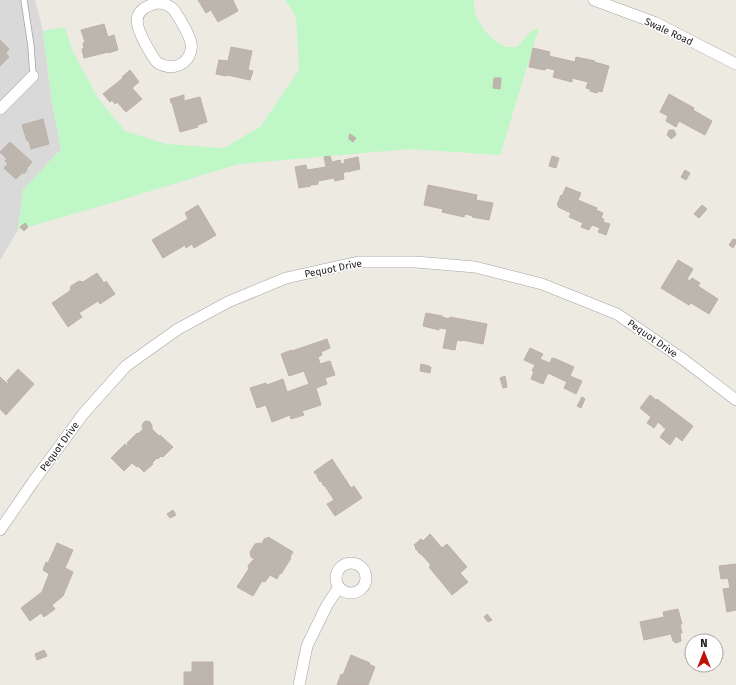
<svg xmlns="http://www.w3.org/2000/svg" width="736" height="685" font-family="'Fira Sans',sans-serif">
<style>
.residential{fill:#dad9d9}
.park{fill:#c0f7c7}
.building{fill:#bdb6af;stroke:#beb1a5}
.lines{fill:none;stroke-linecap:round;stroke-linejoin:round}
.service-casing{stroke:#a3a3a3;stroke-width:7}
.minor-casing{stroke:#a3a3a3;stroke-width:12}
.service{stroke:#fff;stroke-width:5.5}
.minor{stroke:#fff;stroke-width:11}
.labels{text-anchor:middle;stroke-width:3;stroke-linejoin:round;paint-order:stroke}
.street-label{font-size:10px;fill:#1c1c1c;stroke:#fff}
</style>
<rect width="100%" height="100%" fill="#edeae2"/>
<path class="residential" d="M 0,0 L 35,0 L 43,31 L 52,103 L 61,149 L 23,190 L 18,230 L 0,260 Z"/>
<path class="park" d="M 285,0 L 474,0 C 474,4 474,9 475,13 C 479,26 494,44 507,47 C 510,47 514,47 517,47 L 531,31 L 539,28 L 500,155 L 409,149 L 239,164 L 121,200 L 18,230 L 23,190 L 61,149 L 52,103 L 43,31 L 65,27 L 72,50 L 98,98 L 125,131 L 166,144 L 224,148 L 260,127 L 299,70 L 296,16 Z"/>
<path class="building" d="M 198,0 L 233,0 L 238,11 L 218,22 L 211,10 L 206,13 Z
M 104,24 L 108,37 L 114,35 L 118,50 L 108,53 L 108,52 L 84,58 L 82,49 L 84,48 L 83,43 L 85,42 L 81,30 Z
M 0,40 L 9,49 L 6,53 L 9,57 L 0,66 Z
M 231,47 L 252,51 L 248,70 L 253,71 L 250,80 L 227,75 L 226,76 L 216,74 L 219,60 L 228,61 Z
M 533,48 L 550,52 L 549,56 L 575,62 L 576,57 L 595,61 L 594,62 L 609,66 L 602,92 L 598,91 L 597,93 L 590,91 L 590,89 L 586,88 L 588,82 L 572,78 L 572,82 L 553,77 L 555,70 L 546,68 L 545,70 L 529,67 Z
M 130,70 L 139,82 L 132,88 L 142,99 L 126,112 L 117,102 L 115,104 L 112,100 L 110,102 L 103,94 L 123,78 L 122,77 Z
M 494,78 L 501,78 L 500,89 L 493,88 Z
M 669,94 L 694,108 L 693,110 L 712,121 L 705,135 L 679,121 L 676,127 L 666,121 L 668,116 L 660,112 Z
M 184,95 L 184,101 L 200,97 L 207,122 L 197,125 L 198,127 L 180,132 L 172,103 L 171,103 L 170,99 Z
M 43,119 L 49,144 L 31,149 L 29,141 L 27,141 L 22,125 Z
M 669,130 L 674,130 L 676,135 L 671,139 L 667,135 Z
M 350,134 L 356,138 L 353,142 L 349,139 L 349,136 Z
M 10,142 L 32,162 L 27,168 L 27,170 L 25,173 L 22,173 L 16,179 L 4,168 L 8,164 L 5,161 L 7,159 L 0,152 Z
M 330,156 L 332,162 L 340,160 L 341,164 L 345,163 L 344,160 L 358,157 L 360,169 L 347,172 L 347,170 L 346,171 L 346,172 L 343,173 L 344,179 L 335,181 L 334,178 L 318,181 L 318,184 L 313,185 L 313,184 L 310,185 L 311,186 L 299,188 L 295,167 L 306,165 L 307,170 L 326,167 L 324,157 Z
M 552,156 L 559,158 L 556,168 L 549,166 Z
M 685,170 L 690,173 L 686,180 L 681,177 Z
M 428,185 L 477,195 L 476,200 L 493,203 L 489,220 L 472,217 L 473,216 L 465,214 L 464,217 L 442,212 L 443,209 L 424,205 Z
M 566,187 L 581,193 L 578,200 L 597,208 L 596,210 L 603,213 L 601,218 L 604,219 L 603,222 L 610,224 L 606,235 L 598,232 L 600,228 L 592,225 L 589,230 L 581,227 L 583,223 L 569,217 L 571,213 L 558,207 L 559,206 L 557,205 L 561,195 L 562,196 Z
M 198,205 L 216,235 L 194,248 L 192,244 L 186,248 L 185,245 L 163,258 L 152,240 L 188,219 L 185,213 Z
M 702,205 L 707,209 L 699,218 L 694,214 Z
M 25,223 L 28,227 L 24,231 L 20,227 Z
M 733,239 L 736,240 L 736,243 L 733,248 L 729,245 Z
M 678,260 L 693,269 L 687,279 L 690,281 L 692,278 L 700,283 L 698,286 L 718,299 L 709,314 L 691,303 L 689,305 L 661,288 Z
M 97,273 L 104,283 L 106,281 L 115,294 L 100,304 L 98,301 L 79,313 L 82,317 L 68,327 L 52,303 L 70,291 L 71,286 L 79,281 L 83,282 Z
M 426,313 L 442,316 L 442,317 L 449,319 L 450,317 L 487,324 L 483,344 L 462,340 L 462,341 L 457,340 L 455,350 L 443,348 L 447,329 L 439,328 L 439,330 L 423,326 Z
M 327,339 L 330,348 L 321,352 L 322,355 L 318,357 L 320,364 L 330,361 L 335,375 L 325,378 L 327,384 L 316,388 L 321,405 L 302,411 L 304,415 L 291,419 L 290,415 L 272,422 L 266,405 L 257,408 L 250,388 L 266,383 L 267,385 L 283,379 L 287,392 L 309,384 L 304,371 L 289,376 L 281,354 L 292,350 L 292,351 Z
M 530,348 L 543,354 L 540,359 L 550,363 L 552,358 L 554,359 L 554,358 L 574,367 L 570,376 L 582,381 L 576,394 L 564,388 L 567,382 L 548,373 L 543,384 L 531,379 L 534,371 L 532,371 L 535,365 L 524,360 Z
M 421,364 L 429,366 L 429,367 L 431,367 L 430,373 L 420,371 Z
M 18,369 L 34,384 L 6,415 L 0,409 L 0,377 L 8,384 L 9,383 L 7,381 Z
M 505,376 L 507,387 L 503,388 L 500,378 Z
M 650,395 L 656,400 L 657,399 L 693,426 L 682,441 L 676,436 L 670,445 L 660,437 L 666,429 L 663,427 L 663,426 L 658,422 L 654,428 L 647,423 L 651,417 L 640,408 Z
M 582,397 L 585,399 L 581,408 L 577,406 Z
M 146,421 L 150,422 L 152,426 L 152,429 L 159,436 L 160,435 L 173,447 L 163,457 L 161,456 L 158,459 L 157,458 L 152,463 L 153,464 L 144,472 L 138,466 L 137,467 L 132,463 L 124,471 L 111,458 L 125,444 L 127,446 L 128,445 L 127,443 L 137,433 L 138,434 L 143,429 L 142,425 L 144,422 Z
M 332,459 L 351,488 L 354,486 L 362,498 L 335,516 L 327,504 L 334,500 L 325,486 L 324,486 L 322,484 L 323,484 L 321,481 L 320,482 L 317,476 L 317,475 L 316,473 L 315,474 L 314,472 Z
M 173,510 L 176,515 L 170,518 L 167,514 Z
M 430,534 L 442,548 L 447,544 L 467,567 L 460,573 L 468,582 L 452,595 L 429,567 L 431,565 L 421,554 L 420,554 L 415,548 L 416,547 L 414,545 L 421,539 L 423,541 Z
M 268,537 L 293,552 L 290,557 L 291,558 L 281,574 L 280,573 L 277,579 L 270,575 L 265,582 L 262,581 L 253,596 L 237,587 L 248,570 L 249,570 L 248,566 L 252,561 L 255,560 L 251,557 L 250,552 L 255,544 L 260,543 L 263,545 L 262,543 L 265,538 L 266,539 Z
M 57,543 L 73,550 L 65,568 L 73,572 L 63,596 L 52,605 L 55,609 L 44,617 L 41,613 L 30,621 L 21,608 L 42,592 L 49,574 L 43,570 L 46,562 L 48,563 Z
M 736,564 L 736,610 L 727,612 L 723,589 L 730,588 L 728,578 L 721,579 L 719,566 Z
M 678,609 L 682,624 L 680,624 L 682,633 L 680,633 L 681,641 L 676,643 L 673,641 L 671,634 L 644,640 L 640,622 L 664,617 L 663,612 Z
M 487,614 L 492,620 L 488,622 L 484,617 Z
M 44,650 L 47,656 L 37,660 L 35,654 Z
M 351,655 L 370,663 L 369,664 L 375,667 L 368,685 L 337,685 L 341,674 L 343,675 Z
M 192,662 L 213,662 L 213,685 L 184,685 L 184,672 L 192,672 Z"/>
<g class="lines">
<defs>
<path id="service" d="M 24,0 L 31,46 L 33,76"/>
<path id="minor" d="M 594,0 L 656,23 L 736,64
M 157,3 C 164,3 169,5 174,10 C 179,18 189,33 191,43 C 193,52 187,62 179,65 C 172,68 165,67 158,63 C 153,59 150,51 146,45 C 135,25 130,10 157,3 Z
M 0,109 L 33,76
M 0,530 L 33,482 L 84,413 L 126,366 L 178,329 L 228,302 L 286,278 L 358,262 L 416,262 L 475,267 L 542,284 L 617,314 L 684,360 L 736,400
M336 578a15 15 0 1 1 30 0a15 15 0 1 1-30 0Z
M 299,685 L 307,646 L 327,605 L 339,587"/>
</defs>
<use href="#service" class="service-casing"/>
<use href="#minor" class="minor-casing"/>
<use href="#service" class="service"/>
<use href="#minor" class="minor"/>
</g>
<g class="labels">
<g class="street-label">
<text transform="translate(669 31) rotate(25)" y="4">Swale Road</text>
<text transform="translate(333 268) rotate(-11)" y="4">Pequot Drive</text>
<text transform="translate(653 338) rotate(35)" y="4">Pequot Drive</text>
<text transform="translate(59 446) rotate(-54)" y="4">Pequot Drive</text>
</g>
</g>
<g transform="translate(704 653)"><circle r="19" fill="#ffffff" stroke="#a4a4a4"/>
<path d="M0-3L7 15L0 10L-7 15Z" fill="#c01108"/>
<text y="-6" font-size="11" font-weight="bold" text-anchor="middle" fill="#1c1c1c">N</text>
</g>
</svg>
